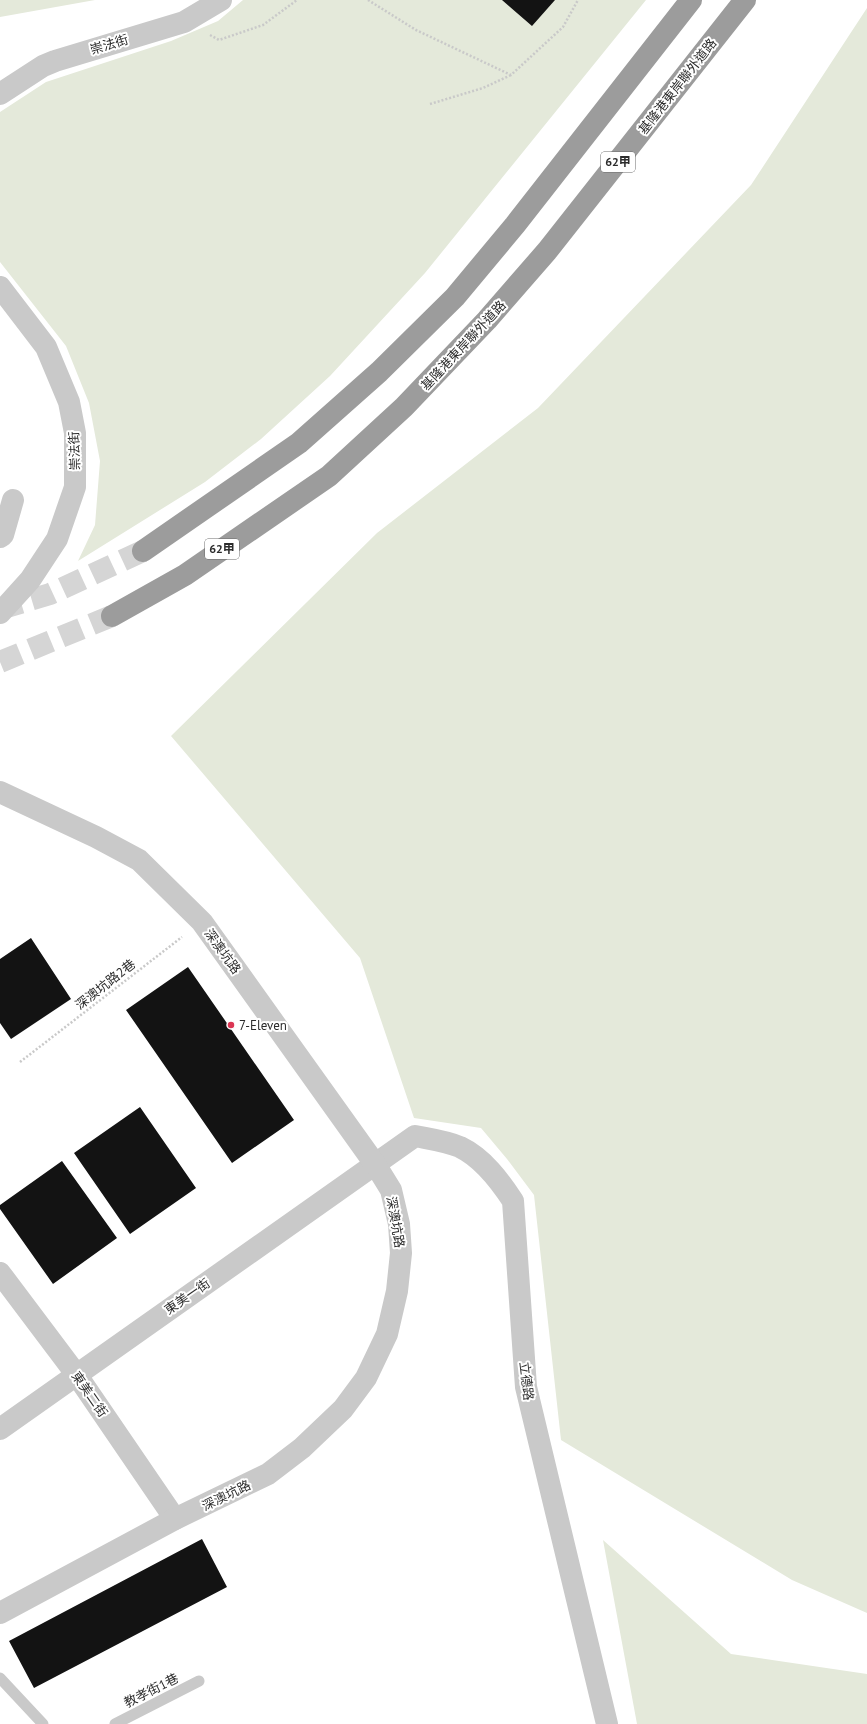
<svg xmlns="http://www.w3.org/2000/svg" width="867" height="1724" font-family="'PT Sans','Noto Sans TC',sans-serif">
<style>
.green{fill:#e4e9da}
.building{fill:#131313}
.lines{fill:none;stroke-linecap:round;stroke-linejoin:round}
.trunk-tunnel{stroke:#d5d5d5;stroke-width:22;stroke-dasharray:22 11;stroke-linecap:butt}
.path{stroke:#c9c9c9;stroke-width:2.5;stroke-dasharray:2 2;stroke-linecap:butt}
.service{stroke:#c9c9c9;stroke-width:11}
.minor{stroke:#c9c9c9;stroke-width:22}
.tertiary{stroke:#c9c9c9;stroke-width:22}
.trunk{stroke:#9c9c9c;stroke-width:22}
.poi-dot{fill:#db3653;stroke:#fff;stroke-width:1.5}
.labels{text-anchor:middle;stroke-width:4;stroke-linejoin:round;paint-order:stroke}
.shield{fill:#fff;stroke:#6b6b6b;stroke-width:1}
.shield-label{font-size:12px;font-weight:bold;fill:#2c2c2c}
.street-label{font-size:13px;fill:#2c2c2c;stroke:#fff}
.poi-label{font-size:13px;fill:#2c2c2c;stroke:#fff;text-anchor:start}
</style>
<rect width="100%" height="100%" fill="#fff"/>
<path class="green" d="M 0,0 L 95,0 L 0,17 Z
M 243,0 L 646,0 L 425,273 L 330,376 L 261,439 L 205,482 L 78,561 L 95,525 L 100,461 L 89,403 L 66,346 L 0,262 L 0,112 L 46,82 L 171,41 L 218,21 Z
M 867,8 L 867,1613 L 792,1580 L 561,1440 L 534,1195 L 507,1159 L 481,1128 L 414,1118 L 360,958 L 171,736 L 377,533 L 538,408 L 751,185 Z
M 603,1540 L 731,1654 L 867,1674 L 867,1724 L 637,1724 Z"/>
<path class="building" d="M 502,0 L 555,0 L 532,26 Z
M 31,938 L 71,999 L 11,1039 L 0,1023 L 0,959 Z
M 188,967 L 294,1120 L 232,1163 L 126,1010 Z
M 140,1107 L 196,1188 L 130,1234 L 74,1153 Z
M 62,1161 L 117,1238 L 53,1284 L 0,1209 L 0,1205 Z
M 202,1539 L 227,1587 L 34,1688 L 9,1641 Z"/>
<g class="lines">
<path class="trunk-tunnel" d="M 0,609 L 50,594 L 143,551
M 0,662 L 112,616"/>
<path class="path" d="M 368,0 L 416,30 L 511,75 L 563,27 L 578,0
M 210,35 L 219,40 L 263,25 L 297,0
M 430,104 L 483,88 L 511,75
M 20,1062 L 182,937"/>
<path class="service" d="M 0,1678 L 43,1724
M 115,1724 L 199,1681"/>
<path class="minor" d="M 0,94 L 43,66 L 55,61 L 184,22 L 221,0
M 0,287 L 46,347 L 69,402 L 75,433 L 75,487 L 57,539 L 30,580 L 0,613
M 0,537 L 3,535 L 13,500
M 0,1273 L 76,1374 L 175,1519
M 0,1429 L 415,1136 C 430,1139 446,1141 460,1147 C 483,1158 500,1181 513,1201 L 526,1387 L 607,1724"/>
<path class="tertiary" d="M 0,792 L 96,837 L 139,860 L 202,922 L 375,1164 L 391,1190 L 399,1224 L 401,1253 L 397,1291 L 387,1334 L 366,1378 L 343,1409 L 302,1448 L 268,1474 L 175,1519 L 0,1613"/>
<path class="trunk" d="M 143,551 L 299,443 L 379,372 L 455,297 L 515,225 L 691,0
M 112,616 L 185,575 L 329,476 L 404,407 L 487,320 L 547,251 L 745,0"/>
</g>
<circle class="poi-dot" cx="231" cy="1025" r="4"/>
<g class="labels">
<g class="shield">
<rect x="601" y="152" width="34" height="20" rx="3"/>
<rect x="205" y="539" width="34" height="20" rx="3"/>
</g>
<g class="shield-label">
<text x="618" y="166">62甲</text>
<text x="222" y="553">62甲</text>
</g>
<g class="street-label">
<text transform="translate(109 44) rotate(-17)" y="5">崇法街</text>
<text transform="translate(677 86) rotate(-52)" y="5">基隆港東岸聯外道路</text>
<text transform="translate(463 345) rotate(-47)" y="5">基隆港東岸聯外道路</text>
<text transform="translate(74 451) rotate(-92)" y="5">崇法街</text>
<text transform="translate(223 951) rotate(54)" y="5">深澳坑路</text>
<text transform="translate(105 984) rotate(-38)" y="5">深澳坑路2巷</text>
<text transform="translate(396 1222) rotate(80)" y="5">深澳坑路</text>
<text transform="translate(187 1296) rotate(-35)" y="5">東美一街</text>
<text transform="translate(527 1381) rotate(83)" y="5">立德路</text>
<text transform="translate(90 1394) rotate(55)" y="5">東美二街</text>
<text transform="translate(226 1495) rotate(-26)" y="5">深澳坑路</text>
<text transform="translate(151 1690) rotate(-27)" y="5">教孝街1巷</text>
</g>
<g class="poi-label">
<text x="239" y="1030">7-Eleven</text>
</g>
</g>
</svg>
